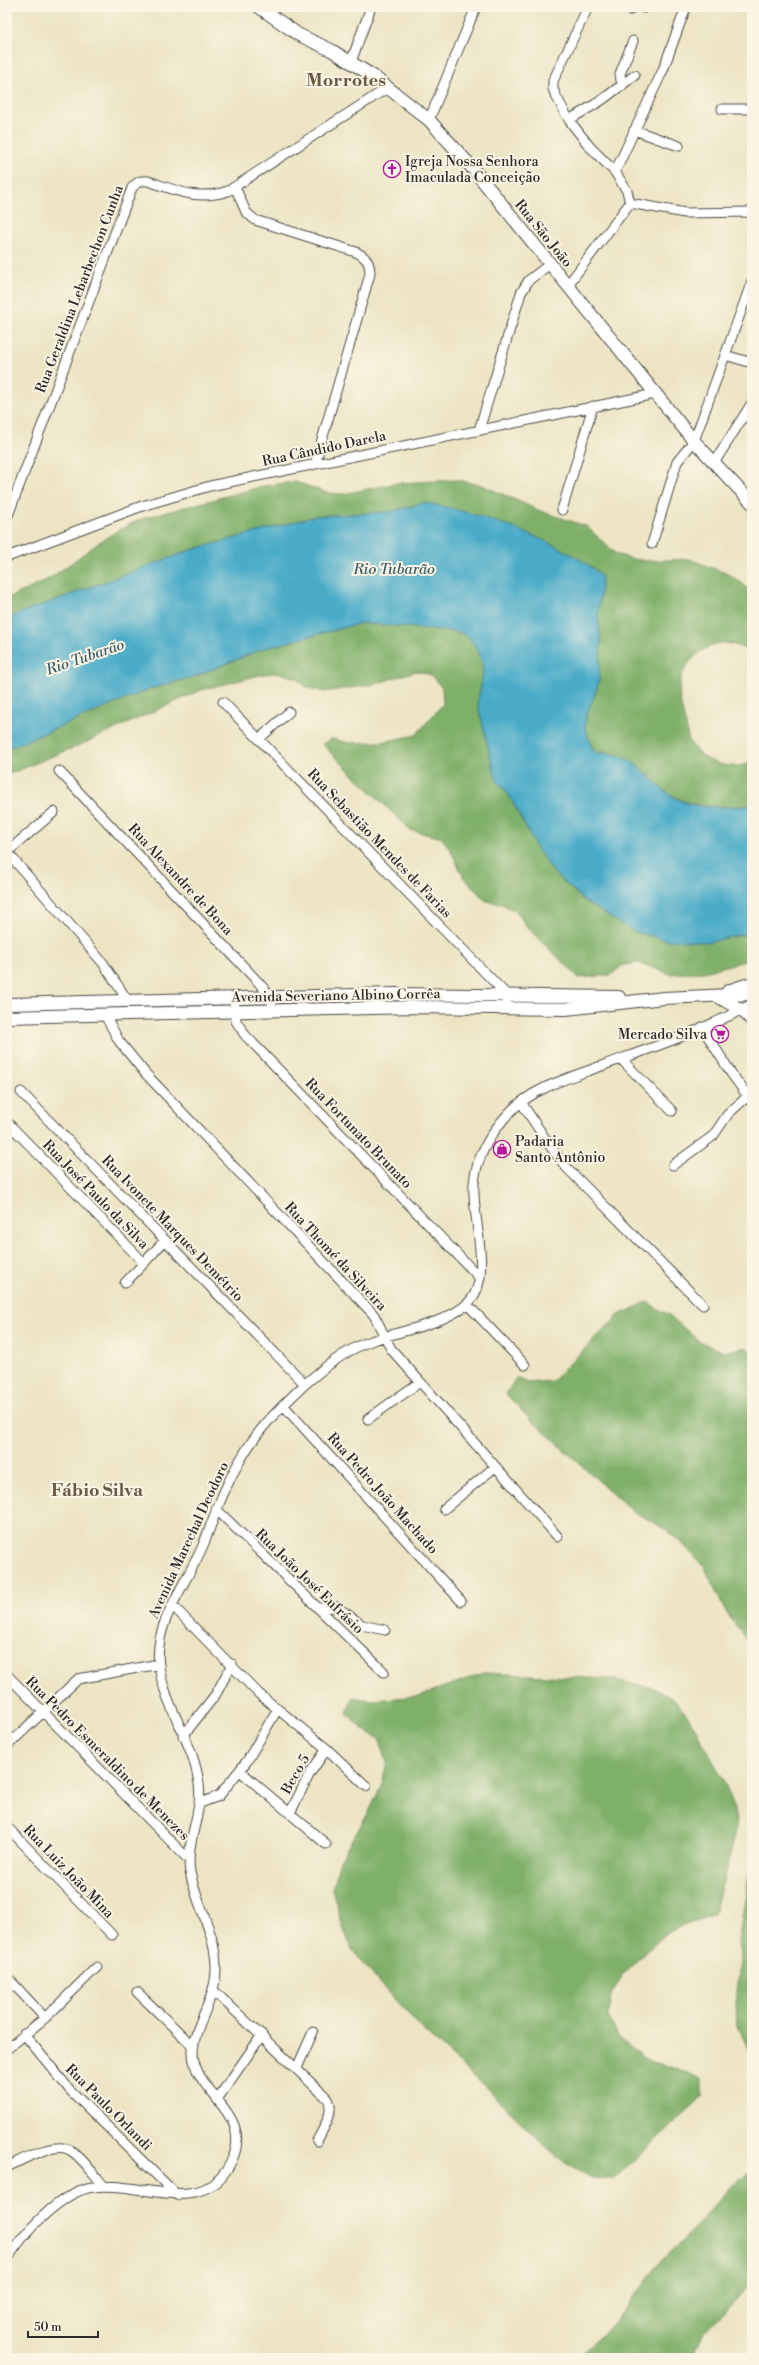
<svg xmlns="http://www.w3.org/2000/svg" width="759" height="2365" font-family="'Libre Bodoni',serif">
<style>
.forest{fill:#7fb069;stroke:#556e4a}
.water{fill:#48abc8;stroke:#3a6b7a}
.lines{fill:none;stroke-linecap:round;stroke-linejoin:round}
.minor-casing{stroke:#484742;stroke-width:11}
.major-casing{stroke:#484742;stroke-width:14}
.minor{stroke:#fff;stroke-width:9}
.major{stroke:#fff;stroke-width:12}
.labels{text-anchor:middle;stroke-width:4;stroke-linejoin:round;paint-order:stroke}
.poi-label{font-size:14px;fill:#2b2b2b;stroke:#fcf5e5;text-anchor:start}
.street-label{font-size:14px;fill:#2b2b2b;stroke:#fcf5e5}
.water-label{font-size:15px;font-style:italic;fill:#375e6a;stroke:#fcf5e5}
.district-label{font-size:18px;font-weight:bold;fill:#6a5841;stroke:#fcf5e5}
</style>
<rect width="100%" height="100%" fill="#fcf5e5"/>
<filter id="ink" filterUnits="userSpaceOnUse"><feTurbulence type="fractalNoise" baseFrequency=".025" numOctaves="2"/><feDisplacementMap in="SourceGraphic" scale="8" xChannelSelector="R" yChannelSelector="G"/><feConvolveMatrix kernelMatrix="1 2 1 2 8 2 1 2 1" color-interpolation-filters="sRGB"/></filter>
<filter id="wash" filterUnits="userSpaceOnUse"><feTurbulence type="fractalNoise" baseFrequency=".012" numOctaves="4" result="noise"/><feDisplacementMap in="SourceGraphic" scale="16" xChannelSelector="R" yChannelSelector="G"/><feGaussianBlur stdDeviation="0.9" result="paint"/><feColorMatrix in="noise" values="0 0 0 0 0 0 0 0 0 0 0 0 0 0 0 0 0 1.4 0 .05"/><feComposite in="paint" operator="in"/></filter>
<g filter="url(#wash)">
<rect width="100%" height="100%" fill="#ece4c3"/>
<path class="forest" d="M 457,480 L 482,485 L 540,511 L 586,526 L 616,554 L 632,559 L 648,561 L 689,559 L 728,574 L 742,583 L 752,594 L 752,652 C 743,648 730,642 720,643 C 713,644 704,649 698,654 C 673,675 678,696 686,725 C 687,730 687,736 689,740 C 699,761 731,773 752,762 L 752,806 L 714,807 L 685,802 L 671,795 L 611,753 L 598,753 L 593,750 L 585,728 L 586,715 L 595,695 L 601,641 L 598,617 L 602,577 L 594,568 L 553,545 L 424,503 L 389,512 L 316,516 L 191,550 L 7,618 L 7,598 C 25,591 43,583 59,572 C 87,552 112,530 144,518 L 268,485 L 296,482 L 327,493 L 343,494 L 397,483 Z
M 362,623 L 461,632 C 478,644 485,660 482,680 C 481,689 478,696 478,705 L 496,779 L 509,795 L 536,847 L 555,874 L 586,902 L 639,933 L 736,937 L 752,932 L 752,959 L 704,972 L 670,974 L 639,963 L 623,965 L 611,975 L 579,978 L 526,926 L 517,912 L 502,904 L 486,901 L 464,878 L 451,851 L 442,838 L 410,830 L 322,744 L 332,739 L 349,743 L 382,742 L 416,735 L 443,704 L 442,688 L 431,675 L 417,671 L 371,685 L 324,692 L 308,688 L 296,678 L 280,673 L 264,674 L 201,690 L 80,745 L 7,775 L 7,749 L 150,689 L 196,676 L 265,648 Z
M 647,1302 L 669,1315 L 699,1341 L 724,1352 L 746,1347 L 752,1353 L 752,1647 L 724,1609 L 705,1568 L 683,1544 L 665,1529 L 631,1510 L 527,1416 L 506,1394 L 516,1378 L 527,1383 L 552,1381 L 619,1315 Z
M 484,1673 L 610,1679 L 654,1688 L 675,1700 L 690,1719 L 724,1781 L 733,1804 L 737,1828 L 714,1914 L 668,1932 L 638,1959 L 622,1976 L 611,1995 L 609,2018 L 619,2039 L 651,2062 L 673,2067 L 702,2079 L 702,2097 L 615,2178 L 589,2177 L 557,2158 L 481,2083 L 427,2034 L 381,1985 L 353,1951 L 344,1931 L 332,1889 L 340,1860 L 369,1812 L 382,1784 L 387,1762 L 380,1740 L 361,1728 L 347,1713 L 352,1698 L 374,1700 L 419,1696 Z
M 752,1856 L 752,2057 L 737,2026 L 736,2005 L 740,1959 L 739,1936 Z
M 752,2171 L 752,2285 L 704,2332 L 693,2358 L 577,2358 L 614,2323 L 662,2260 L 680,2244 L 728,2189 Z"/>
<path class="water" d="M 424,503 C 467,508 574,545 602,577 L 598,617 L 601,641 L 599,680 L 595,695 L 586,715 L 585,728 L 593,750 L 598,753 C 640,751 649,788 684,802 C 705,810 730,806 752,806 L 752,932 L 710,942 L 667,940 L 639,933 L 629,929 L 586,902 L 555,874 L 536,847 L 509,795 L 496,779 L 478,705 C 478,696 481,689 482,680 C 485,660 478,644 461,632 L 362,623 L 265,648 L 196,676 L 150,689 L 7,749 L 7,618 L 191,550 L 316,516 L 389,512 Z"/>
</g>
<g filter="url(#ink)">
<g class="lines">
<defs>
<path id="minor" d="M 588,7 L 553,81 L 553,89 L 556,96 L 569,120 L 590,147 L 615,172 L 627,191 L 630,203 L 685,213 L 752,212
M 640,7 L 644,8
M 630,10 L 631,7
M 351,62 L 371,7
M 622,86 L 620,74 L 633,41
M 722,109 L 752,109
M 429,120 L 476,7
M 569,120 L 602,100 L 635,75
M 634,130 L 679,146
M 615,172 L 663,70 L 686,7
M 235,187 L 246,212 L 255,220 L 356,252 C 366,257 370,262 370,274 L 315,464
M 567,286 L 630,203
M 725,355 L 752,363
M 479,430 L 521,293 L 529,280 L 550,264
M 714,463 L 752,403
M 562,510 L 593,406
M 7,518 L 132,188 C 137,182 140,180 148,181 C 178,191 197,201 228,191 L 389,87
M 652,544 L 677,462 L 694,441 L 752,281
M 7,557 L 142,506 L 210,486 L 655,394
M 223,702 L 501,989 L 507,995 L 507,1000
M 259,739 L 289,712
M 59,771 L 259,983 L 271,997 L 272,1002
M 54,812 L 7,852 L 103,963 L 128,1001
M 234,998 L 236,1021 L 245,1035 L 480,1278
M 741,1010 L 752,1023
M 105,1015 L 119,1041 L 145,1073 L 374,1315 L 391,1349 L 558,1537
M 702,1027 L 731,1073 L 752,1102
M 621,1059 L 672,1111
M 21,1092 L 305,1384
M 521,1102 L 548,1143 L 566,1167 L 703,1305
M 7,1122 L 144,1263 L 165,1240
M 673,1165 L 713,1136 L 728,1114 L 748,1096
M 125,1283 L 144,1263
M 467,1304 L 525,1365
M 283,1405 L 461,1601
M 368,1419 L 420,1382
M 216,1509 L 384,1672
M 444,1509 L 495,1467
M 172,1605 L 259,1694 L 327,1749 L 366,1786
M 318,1608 L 337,1607 L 362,1625 L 385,1630
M 7,1675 L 189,1860
M 183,1736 L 216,1694 L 232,1664
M 7,1746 L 78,1679 L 159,1664
M 240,1771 L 326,1844
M 200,1803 L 219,1796 L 247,1761 L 277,1710
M 290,1813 L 310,1773 L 327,1749
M 7,1827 L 112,1935
M 7,1977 L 45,2018
M 213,1990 L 328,2099 C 335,2113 323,2128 317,2141
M 137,1992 L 193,2046
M 24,2034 L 70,2090 L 177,2195
M 7,2049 L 45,2018 L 97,1967
M 297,2068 L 313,2032
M 218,2098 L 262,2035
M 7,2167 C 22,2160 54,2141 70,2150 C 83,2158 94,2175 104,2186
M 7,2260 C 22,2234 62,2191 93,2187 C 138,2180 204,2219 231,2162 C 256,2112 192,2094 193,2051 C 194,2024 217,1999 216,1966 C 215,1932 196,1904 190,1872 C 185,1842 203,1814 199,1784 C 194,1742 165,1708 159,1666 C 153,1621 188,1583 204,1543 C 216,1512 226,1482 244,1454 C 259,1428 281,1407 302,1387 C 322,1369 343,1352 368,1342 C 397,1331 444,1325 467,1304 C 495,1279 471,1217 474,1183 C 476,1157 492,1131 509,1113 C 533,1087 572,1077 604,1065 C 654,1047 705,1030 752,1004"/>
<path id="major" d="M 259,7 L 299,35 L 331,50 L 373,76 L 429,120 L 469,164 L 694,441 L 752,503
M 728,991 L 752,983
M 717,996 L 741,1010
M 7,1004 L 394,994 L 619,997
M 7,1017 L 415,1007 L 566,1009 L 664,998 L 752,994"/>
</defs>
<use href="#minor" class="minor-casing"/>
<use href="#major" class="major-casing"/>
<use href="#minor" class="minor"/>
<use href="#major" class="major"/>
</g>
</g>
<defs>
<symbol id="church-ring" viewBox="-11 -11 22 22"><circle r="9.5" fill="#fcf5e5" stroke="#b5179e" stroke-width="1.5"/><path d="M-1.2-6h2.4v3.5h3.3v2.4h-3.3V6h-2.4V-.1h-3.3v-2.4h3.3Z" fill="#b5179e"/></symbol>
<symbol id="supermarket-ring" viewBox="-11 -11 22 22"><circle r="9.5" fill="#fcf5e5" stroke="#b5179e" stroke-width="1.5"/><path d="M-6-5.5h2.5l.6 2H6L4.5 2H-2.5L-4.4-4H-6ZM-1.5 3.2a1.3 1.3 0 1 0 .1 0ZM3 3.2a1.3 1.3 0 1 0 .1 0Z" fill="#b5179e"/></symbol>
<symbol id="shop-ring" viewBox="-11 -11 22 22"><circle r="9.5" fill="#fcf5e5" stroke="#b5179e" stroke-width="1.5"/><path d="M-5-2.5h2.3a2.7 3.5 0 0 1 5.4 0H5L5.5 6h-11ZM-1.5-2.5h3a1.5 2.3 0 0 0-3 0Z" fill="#b5179e"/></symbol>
</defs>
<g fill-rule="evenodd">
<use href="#church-ring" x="382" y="159" width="20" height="20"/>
<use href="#supermarket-ring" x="710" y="1024" width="20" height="20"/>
<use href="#shop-ring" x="492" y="1139" width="20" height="20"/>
</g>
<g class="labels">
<g class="poi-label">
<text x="405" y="166">Igreja Nossa Senhora<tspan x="405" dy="16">Imaculada Conceição</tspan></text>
<text x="707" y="1039" text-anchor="end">Mercado Silva</text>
<text x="515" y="1146">Padaria<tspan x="515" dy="16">Santo Antônio</tspan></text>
</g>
<g class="street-label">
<text transform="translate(544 233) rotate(51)" y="5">Rua São João</text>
<text transform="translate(79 289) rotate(-69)" y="5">Rua Geraldina Lebarbechon Cunha</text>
<text transform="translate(324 448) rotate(-12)" y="5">Rua Cândido Darela</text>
<text transform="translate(380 843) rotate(46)" y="5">Rua Sebastião Mendes de Farias</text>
<text transform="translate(181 879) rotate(47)" y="5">Rua Alexandre de Bona</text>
<text transform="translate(336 995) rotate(-1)" y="5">Avenida Severiano Albino Corrêa</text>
<text transform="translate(359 1133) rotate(46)" y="5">Rua Fortunato Brunato</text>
<text transform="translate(96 1194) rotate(46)" y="5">Rua José Paulo da Silva</text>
<text transform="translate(173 1228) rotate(46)" y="5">Rua Ivonete Marques Demétrio</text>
<text transform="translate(336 1256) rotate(47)" y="5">Rua Thomé da Silveira</text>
<text transform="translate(383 1493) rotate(48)" y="5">Rua Pedro João Machado</text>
<text transform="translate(188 1540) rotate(-65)" y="5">Avenida Marechal Deodoro</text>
<text transform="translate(310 1581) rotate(44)" y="5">Rua João José Eufrásio</text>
<text transform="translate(108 1758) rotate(45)" y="5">Rua Pedro Esmeraldino de Menezes</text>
<text transform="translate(295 1774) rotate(-61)" y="5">Beco 5</text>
<text transform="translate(69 1871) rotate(46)" y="5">Rua Luiz João Mina</text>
<text transform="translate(109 2107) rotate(45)" y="5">Rua Paulo Orlandi</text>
</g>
<g class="water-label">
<text x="394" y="574">Rio Tubarão</text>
<text transform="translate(85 657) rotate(-19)" y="5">Rio Tubarão</text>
</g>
<g class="district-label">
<text x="346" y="86">Morrotes</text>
<text x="97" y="1496">Fábio Silva</text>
</g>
</g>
<rect width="759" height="2365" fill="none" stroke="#fcf5e5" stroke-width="24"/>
<path d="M28 2331v6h70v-6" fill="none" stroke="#2b2b2b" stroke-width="2"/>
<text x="34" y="2331" font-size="12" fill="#2b2b2b" stroke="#fcf5e5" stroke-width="3" paint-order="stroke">50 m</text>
</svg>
